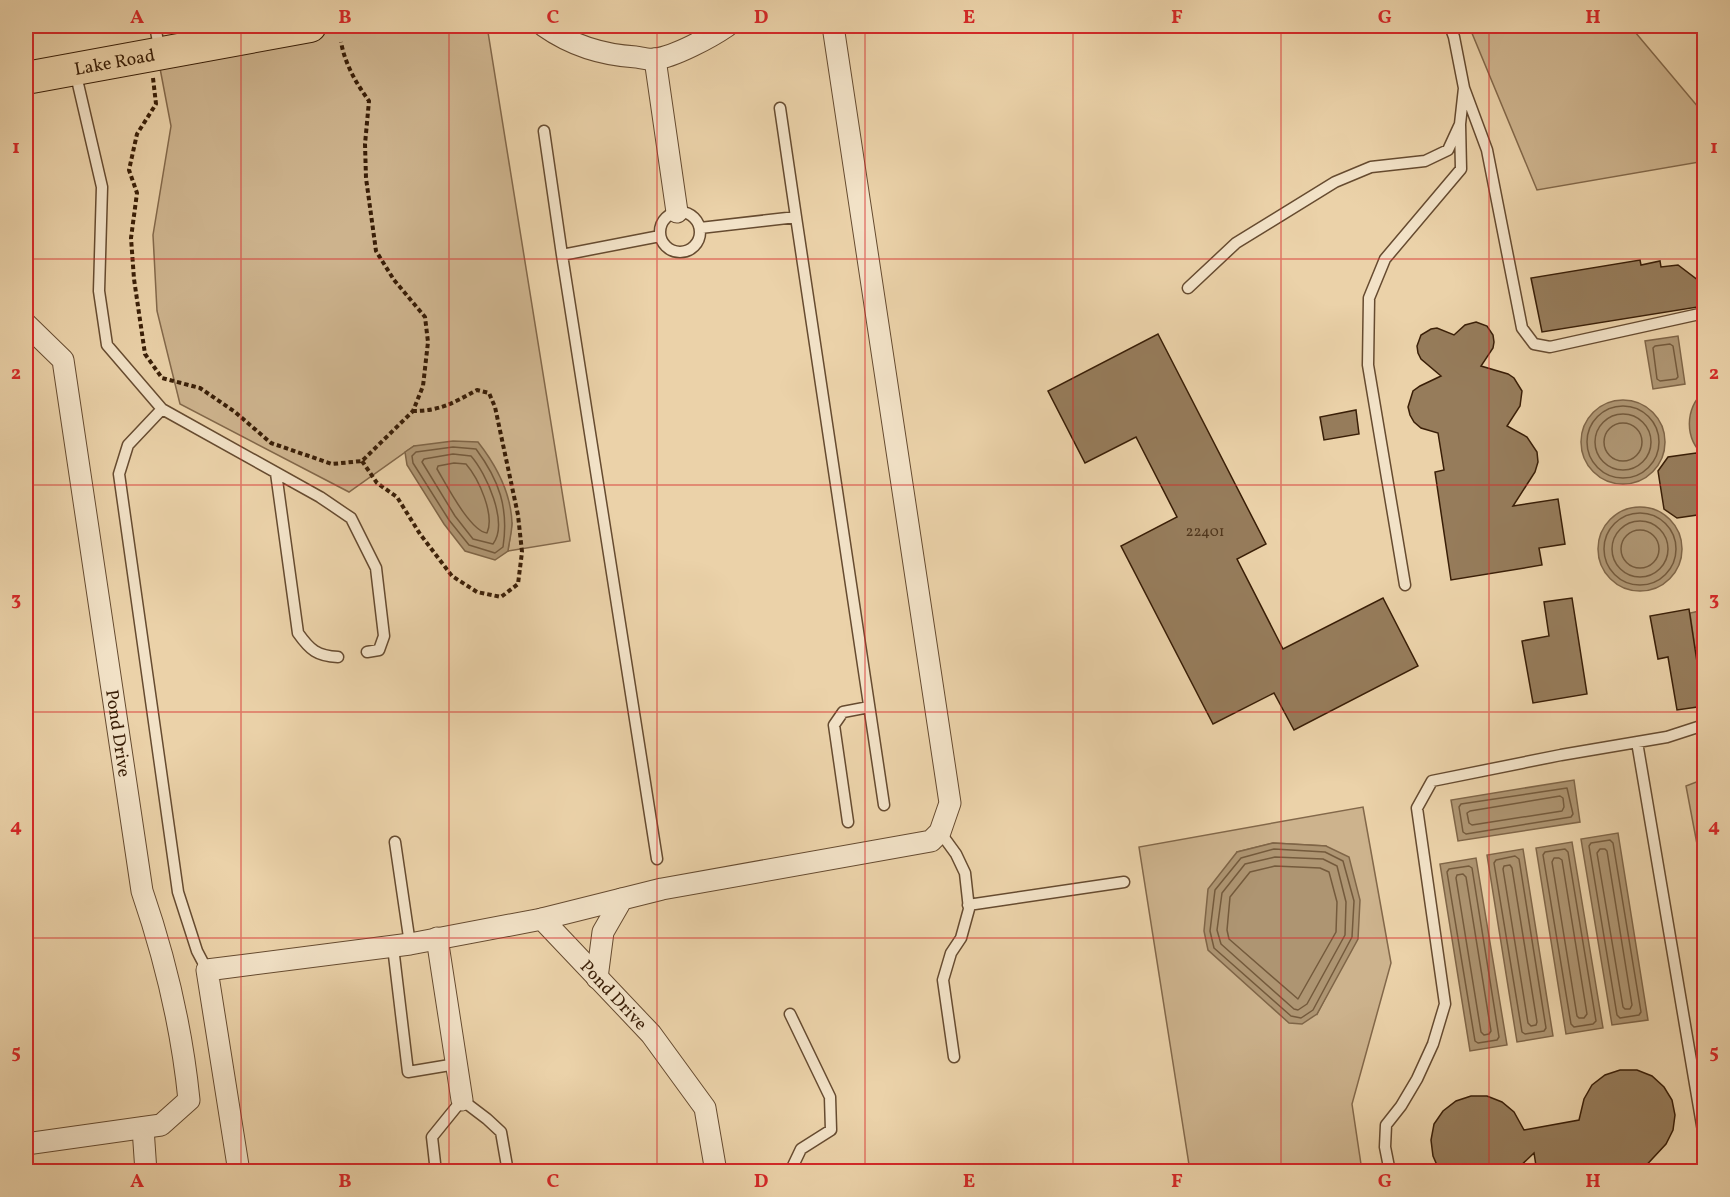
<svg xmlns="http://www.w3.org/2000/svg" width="1730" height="1197" font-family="Vollkorn,serif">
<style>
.green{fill:#cdb38d;stroke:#83684a;stroke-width:1.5;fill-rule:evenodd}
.water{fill:#ae9572;stroke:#7f6547;stroke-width:1.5}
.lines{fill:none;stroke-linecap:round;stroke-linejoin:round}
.shore{stroke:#745a3c;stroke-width:1.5}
.building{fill:#967c5b;stroke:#391e07;stroke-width:1.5}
.lane-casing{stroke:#664b30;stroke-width:13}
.street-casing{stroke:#664b30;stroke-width:23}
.primary-casing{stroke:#391e07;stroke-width:34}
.path{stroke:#391e07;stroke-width:4;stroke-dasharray:4.5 3;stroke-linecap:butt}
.lane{stroke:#f2e2c7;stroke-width:10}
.street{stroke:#f2e2c7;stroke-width:21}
.primary{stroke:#ebd2a9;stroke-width:32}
.grid{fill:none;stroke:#d62828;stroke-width:1.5;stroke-opacity:0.55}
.labels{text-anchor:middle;stroke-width:4.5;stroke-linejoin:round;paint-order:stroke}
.number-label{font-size:15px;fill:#50361c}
.street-label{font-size:18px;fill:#391e07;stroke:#f2e2c7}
.neatline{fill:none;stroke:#d62828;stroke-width:2}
.grid-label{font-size:20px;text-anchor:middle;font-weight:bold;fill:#d62828}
</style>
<rect width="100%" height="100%" fill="#ebd2a9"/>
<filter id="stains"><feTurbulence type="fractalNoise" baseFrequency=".00333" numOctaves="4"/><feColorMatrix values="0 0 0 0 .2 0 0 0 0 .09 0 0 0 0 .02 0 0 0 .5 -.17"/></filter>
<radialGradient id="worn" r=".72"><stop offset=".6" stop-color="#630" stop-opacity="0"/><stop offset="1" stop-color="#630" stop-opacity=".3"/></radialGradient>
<path class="green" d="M 364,26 L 487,26 L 570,541 L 508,551 L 512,523 L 414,446 L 349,492 L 180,404 L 157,311 L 153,235 L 171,126 L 159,63 Z
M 1469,26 L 1630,26 L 1704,114 L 1704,169 L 1699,162 L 1537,190 Z
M 1704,779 L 1704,881 L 1686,786 Z
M 1363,807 L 1391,963 L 1352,1104 L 1362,1171 L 1190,1171 L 1139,847 ZM 1273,843 L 1326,846 L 1332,985 L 1317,1014 L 1237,852 Z"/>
<path class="water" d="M 1678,336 L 1685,384 L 1653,389 L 1645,341 Z
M 1704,391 L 1704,456 C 1684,438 1685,409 1704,391 Z
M1581 442a42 42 0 1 1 84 0a42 42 0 1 1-84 0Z
M 453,441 L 478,442 C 496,465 511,493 512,523 C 512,532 509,542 508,551 L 495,560 L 465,551 L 444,524 L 407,465 L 405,452 L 414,446 Z
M1598 549a42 42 0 1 1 84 0a42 42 0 1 1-84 0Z
M 1704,610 L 1704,647 L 1695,648 L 1690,613 Z
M 1574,780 L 1580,822 L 1458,841 L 1451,800 Z
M 1618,833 L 1648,1020 L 1612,1025 L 1581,839 Z
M 1572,842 L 1603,1028 L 1566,1034 L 1536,848 Z
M 1273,843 L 1326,846 L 1349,857 L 1360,900 L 1358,939 L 1317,1014 L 1302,1024 L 1289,1023 L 1208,950 L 1204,931 L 1208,889 L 1237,852 Z
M 1523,849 L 1553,1036 L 1517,1042 L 1487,855 Z
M 1476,858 L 1507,1045 L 1470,1051 L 1440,864 Z"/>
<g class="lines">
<path class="shore" d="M 1670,344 L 1673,346 L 1678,377 L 1676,379 L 1660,381 L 1657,379 L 1653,348 L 1655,346 Z
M1587 442a36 36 0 1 1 72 0a36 36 0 1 1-72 0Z
M1595 442a28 28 0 1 1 56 0a28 28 0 1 1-56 0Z
M1604 442a19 19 0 1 1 38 0a19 19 0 1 1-38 0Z
M 453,447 L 476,449 C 499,480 509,508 503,547 L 495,553 L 469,545 L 449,520 L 413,463 L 412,456 L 416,452 Z
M 453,454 L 471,456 C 486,473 509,523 493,544 L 473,539 L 455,516 L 422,462 L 424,459 Z
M 454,463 L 466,464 C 479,479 495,515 487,533 C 470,531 446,484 437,469 L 438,466 Z
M1604 549a36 36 0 1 1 72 0a36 36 0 1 1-72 0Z
M1612 549a28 28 0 1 1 56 0a28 28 0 1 1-56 0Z
M1621 549a19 19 0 1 1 38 0a19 19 0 1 1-38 0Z
M 1567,788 L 1573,814 L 1571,817 L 1466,834 L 1463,832 L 1459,807 L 1461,804 Z
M 1560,796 L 1563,798 L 1564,807 L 1562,811 L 1472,825 L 1469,823 L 1467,813 L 1470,811 Z
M 1610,840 L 1613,843 L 1641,1012 L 1639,1015 L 1620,1018 L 1617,1015 L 1589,846 L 1591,843 Z
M 1274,849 L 1325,852 L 1343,861 L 1354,901 L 1352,937 L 1313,1010 L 1301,1018 L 1291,1016 L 1214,948 L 1210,931 L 1215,890 L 1241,858 Z
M 1565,849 L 1568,852 L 1596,1021 L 1593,1024 L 1574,1027 L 1571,1024 L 1543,855 L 1545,852 Z
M 1600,849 L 1605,849 L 1607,851 L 1632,1005 L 1630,1009 L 1625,1009 L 1623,1007 L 1597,853 Z
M 1515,856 L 1519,859 L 1546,1028 L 1544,1031 L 1525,1034 L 1522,1032 L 1494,863 L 1496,860 Z
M 1275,857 L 1323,859 L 1337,866 L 1346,902 L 1345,935 L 1307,1004 L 1298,1010 L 1294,1009 L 1221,944 L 1217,930 L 1222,893 L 1245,864 Z
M 1554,858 L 1559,858 L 1562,860 L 1587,1014 L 1584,1018 L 1579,1018 L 1577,1016 L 1552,862 Z
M 1510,865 L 1512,868 L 1537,1022 L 1536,1025 L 1531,1026 L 1528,1023 L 1503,869 L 1504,866 Z
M 1275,866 L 1320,868 L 1329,872 L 1337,902 L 1336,932 L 1298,999 L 1229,939 L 1227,930 L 1230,897 L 1250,872 Z
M 1469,866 L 1472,868 L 1499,1037 L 1497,1040 L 1478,1043 L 1475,1041 L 1447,872 L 1449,869 Z
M 1463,874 L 1466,877 L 1491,1031 L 1489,1034 L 1484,1035 L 1481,1032 L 1456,878 L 1457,875 Z"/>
</g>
<path class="building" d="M 1640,260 L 1641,265 L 1660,261 L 1661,267 L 1678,265 L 1699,281 L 1704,306 L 1542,332 L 1531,278 Z
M 1476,322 L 1487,326 L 1493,335 L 1494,342 L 1493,348 L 1481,366 L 1508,374 L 1514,378 L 1522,391 L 1520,406 L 1507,426 L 1527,437 L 1537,452 L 1538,462 L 1535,472 L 1513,506 L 1558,499 L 1565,544 L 1539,548 L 1542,565 L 1451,580 L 1435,472 L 1444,470 L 1438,433 L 1421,428 L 1414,422 L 1410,415 L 1408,407 L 1413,391 L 1420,386 L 1441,376 L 1421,359 L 1418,353 L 1417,346 L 1421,335 L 1431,329 L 1437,328 L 1454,335 L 1465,325 Z
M 1158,334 L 1266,544 L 1237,559 L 1283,649 L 1383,598 L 1418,666 L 1294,730 L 1274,693 L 1213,724 L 1121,546 L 1177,517 L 1136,437 L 1085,463 L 1048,391 Z
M 1356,410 L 1359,434 L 1324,440 L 1320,417 Z
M 1696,453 L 1704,460 L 1704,514 L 1677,518 L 1664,509 L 1658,471 L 1668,457 Z
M 1572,598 L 1587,694 L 1533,703 L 1522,641 L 1549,636 L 1544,602 Z
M 1689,609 L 1697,662 L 1704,661 L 1704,706 L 1677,710 L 1668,657 L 1658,659 L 1650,616 Z
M 1620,1070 L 1637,1070 L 1652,1076 L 1664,1087 L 1672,1100 L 1675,1115 L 1673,1130 L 1666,1144 L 1640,1172 L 1537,1172 L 1534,1153 L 1514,1172 L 1440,1172 L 1433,1156 L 1431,1140 L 1434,1124 L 1443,1111 L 1456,1101 L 1471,1096 L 1487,1096 L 1502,1102 L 1514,1112 L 1524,1130 L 1579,1120 L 1584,1099 L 1592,1085 L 1605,1075 Z"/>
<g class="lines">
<defs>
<path id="lane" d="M 155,26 L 160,52
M 75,71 L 102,187 L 99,291 L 107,345 L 162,409 L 320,497 L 351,518 L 376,568 L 384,636 L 379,650 L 367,652
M 1464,88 L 1487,150 L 1522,328 L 1534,344 L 1550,347 L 1704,313
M 780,108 L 796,217
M 544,131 L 562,255
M660 232a20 20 0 1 1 40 0a20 20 0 1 1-40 0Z
M 700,228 L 796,217 L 884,805
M 1188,288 L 1236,243 L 1335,182 L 1371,167 L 1425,161 L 1448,150 L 1460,124 L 1464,88 L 1454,37 L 1450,26
M 162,409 L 128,445 L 119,474 L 178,892 L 197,951 L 207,970
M 276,473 L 298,633 C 310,650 317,656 338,657
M 1405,585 L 1368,365 L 1369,298 L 1385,259 L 1461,169 L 1460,124
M 1637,742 L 1704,1137
M 848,822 L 834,725 L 843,712 L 869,707
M 940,832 L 956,854 L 965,873 L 969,909 L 961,938 L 951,953 L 943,980 L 954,1057
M 395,842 L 410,944
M 657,859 L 562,255 L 660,236
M 968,905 L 1124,882
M 393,947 L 408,1072 L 456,1064
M 436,1172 L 432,1137 L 462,1100 L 487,1119 L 501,1132 L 508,1172
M 790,1172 L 801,1149 L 831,1130 L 830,1097 L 790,1014
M 1390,1172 L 1385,1147 L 1386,1125 L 1401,1106 L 1417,1079 L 1433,1044 L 1445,1004 L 1417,808 L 1432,781 L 1561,755 L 1667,737 L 1704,725"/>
<g id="street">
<path d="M 544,26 C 571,45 602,55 636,57 C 642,58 649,60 655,59 C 674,57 711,37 727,26"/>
<path d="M 655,59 L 677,212"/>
<path id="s1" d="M 26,324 L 63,360 L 142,891 C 165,958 182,1030 189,1100 L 161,1125 L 26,1144"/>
<path d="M 542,919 L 622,899"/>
<path d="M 437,938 L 462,1100"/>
<path d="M 597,978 L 603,932 L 622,899 L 662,889 L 931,841 L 940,832 L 950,803 L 833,26"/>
<path d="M 143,1128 L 146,1172"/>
<path id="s2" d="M 239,1172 L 207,970 L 410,944 L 542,919 L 651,1034 L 705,1108 L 716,1172"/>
</g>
<g id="primary">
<path id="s3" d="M 26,78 L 310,26"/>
</g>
</defs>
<use href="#lane" class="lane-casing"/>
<use href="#street" class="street-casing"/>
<use href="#primary" class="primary-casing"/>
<path class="path" d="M 153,78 L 156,104 L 137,134 L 129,170 L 137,193 L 131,238 L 134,279 L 145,354 L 162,378 L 200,388 L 235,412 L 271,443 L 332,464 L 362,461 L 413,411 L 423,386 L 428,342 L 425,317 L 394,280 L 376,251 L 366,178 L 365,144 L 369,101 C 356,83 345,64 341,42
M 362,461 L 377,483 L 397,497 L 420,534 L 452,576 L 477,592 L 501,597 L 518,584 L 522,552 L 518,515 L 495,407 L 489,393 L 477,390 C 453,403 440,411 413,411"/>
<use href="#lane" class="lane"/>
<use href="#street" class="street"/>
<use href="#primary" class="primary"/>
</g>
<path class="grid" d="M 241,26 L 241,1172M 449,26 L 449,1172M 657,26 L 657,1172M 865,26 L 865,1172M 1073,26 L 1073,1172M 1281,26 L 1281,1172M 1489,26 L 1489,1172M 26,259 L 1704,259M 26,485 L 1704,485M 26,712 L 1704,712M 26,938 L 1704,938"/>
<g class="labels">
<g class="number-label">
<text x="1205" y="536">22401</text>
</g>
<g class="street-label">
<text dy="6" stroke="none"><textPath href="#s3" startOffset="90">Lake Road</textPath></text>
<text dy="6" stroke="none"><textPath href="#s1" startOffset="429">Pond Drive</textPath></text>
<text dy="6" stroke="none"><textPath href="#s2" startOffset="648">Pond Drive</textPath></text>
</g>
</g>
<rect width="1730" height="1197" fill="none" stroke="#ebd2a9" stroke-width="66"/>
<rect x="33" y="33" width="1664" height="1131" class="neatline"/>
<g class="grid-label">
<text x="137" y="23">A</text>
<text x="345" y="23">B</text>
<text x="553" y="23">C</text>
<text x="761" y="23">D</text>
<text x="969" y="23">E</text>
<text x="1177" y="23">F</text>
<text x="1385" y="23">G</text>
<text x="1593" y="23">H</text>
<text x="16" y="153">1</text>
<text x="1714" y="153">1</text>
<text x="16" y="379">2</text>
<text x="1714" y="379">2</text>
<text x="16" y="605">3</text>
<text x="1714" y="605">3</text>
<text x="16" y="832">4</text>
<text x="1714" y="832">4</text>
<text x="16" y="1058">5</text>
<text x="1714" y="1058">5</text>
<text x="137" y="1187">A</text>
<text x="345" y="1187">B</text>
<text x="553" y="1187">C</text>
<text x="761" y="1187">D</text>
<text x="969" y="1187">E</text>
<text x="1177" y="1187">F</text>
<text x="1385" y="1187">G</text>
<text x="1593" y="1187">H</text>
</g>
<rect width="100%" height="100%" filter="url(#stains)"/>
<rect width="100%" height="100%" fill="url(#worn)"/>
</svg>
